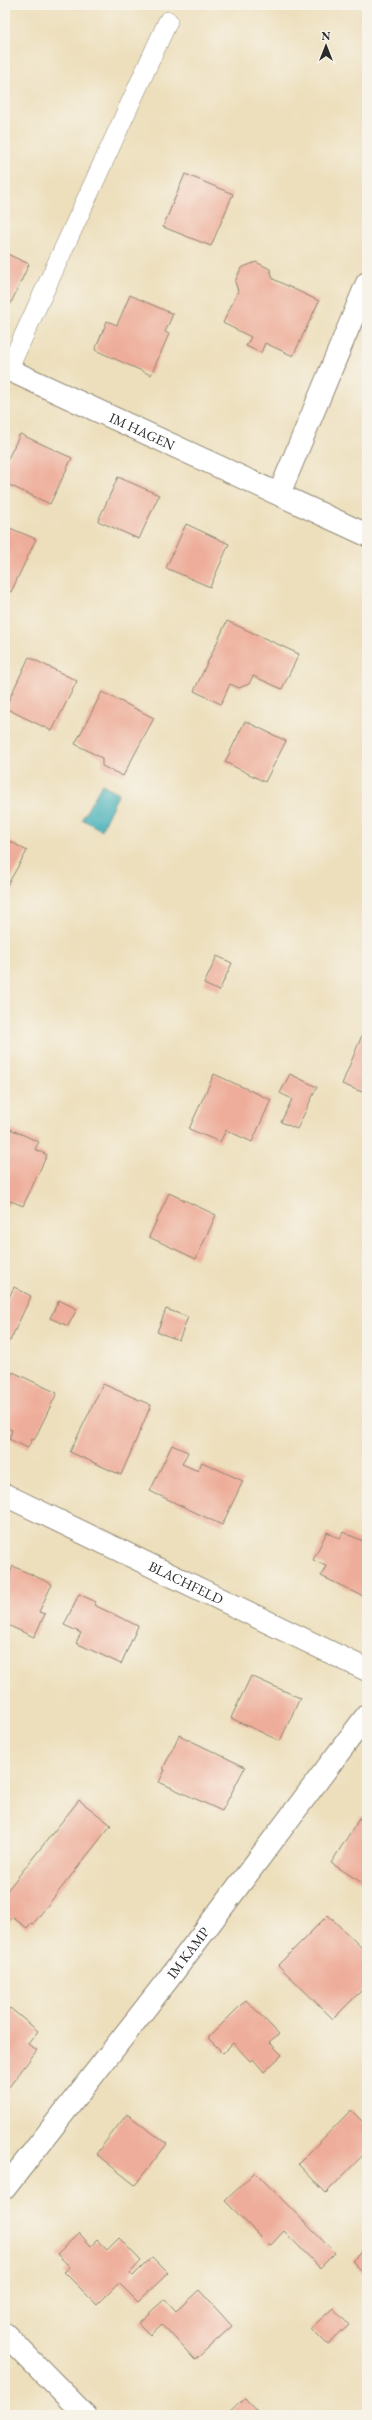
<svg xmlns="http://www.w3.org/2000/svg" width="372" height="2420" font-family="'EB Garamond',serif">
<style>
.water{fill:#3fafb9;stroke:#356d72}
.building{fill:#eead9a}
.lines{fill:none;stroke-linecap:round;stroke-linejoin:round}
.service-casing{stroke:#8c8574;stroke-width:20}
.minor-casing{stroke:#8c8574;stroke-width:24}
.service{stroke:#fff;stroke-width:19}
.minor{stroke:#fff;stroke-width:22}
.labels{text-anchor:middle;stroke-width:3;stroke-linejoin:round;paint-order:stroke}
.street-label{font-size:14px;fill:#2b2b2b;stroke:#f7f3e8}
</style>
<rect width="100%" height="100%" fill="#f7f3e8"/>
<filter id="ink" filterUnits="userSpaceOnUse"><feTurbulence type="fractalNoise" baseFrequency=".025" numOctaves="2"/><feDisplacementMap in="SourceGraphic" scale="8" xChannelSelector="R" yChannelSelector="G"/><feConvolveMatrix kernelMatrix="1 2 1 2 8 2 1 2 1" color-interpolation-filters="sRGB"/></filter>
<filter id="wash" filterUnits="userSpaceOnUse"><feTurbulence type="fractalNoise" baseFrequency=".012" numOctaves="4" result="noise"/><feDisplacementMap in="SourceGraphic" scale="16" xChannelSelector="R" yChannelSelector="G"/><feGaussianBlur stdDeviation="0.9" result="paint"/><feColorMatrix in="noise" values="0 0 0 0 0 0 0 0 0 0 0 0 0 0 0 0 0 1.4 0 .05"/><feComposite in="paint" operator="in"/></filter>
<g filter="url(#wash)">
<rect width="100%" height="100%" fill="#eddfbc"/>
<path class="water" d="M 102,784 L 119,793 L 101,830 L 82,819 Z"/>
<g id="blocks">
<path class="building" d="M 185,174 L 233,194 L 211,246 L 163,227 Z
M 5,253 L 29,264 L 10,305 L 5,303 Z
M 256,262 L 270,269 L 273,279 L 319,301 L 293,356 L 265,343 L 261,353 L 246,346 L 251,337 L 223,323 L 238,291 L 235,282 L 241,268 Z
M 130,295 L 173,314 L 165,332 L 169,334 L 151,375 L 95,350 L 107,321 L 117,325 Z
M 20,434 L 72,458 L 50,504 L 5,483 L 5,465 Z
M 118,477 L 159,495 L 139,539 L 98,521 Z
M 186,524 L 229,544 L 210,587 L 166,568 Z
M 5,526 L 36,539 L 11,592 L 5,589 Z
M 227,621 L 299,654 L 282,689 L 253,676 L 249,684 L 239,688 L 230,684 L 221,704 L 194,691 Z
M 29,657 L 77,681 L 52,731 L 5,708 Z
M 102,692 L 154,718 L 123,776 L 102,766 L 102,758 L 75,744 Z
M 245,721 L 286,741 L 265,782 L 225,762 Z
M 5,838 L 27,851 L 5,889 Z
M 217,956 L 232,963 L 219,991 L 204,984 Z
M 367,1023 L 367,1094 L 342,1084 Z
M 214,1074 L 271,1100 L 252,1142 L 226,1130 L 220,1142 L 189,1129 Z
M 290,1074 L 317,1087 L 297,1129 L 281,1122 L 292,1099 L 280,1093 Z
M 8,1128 L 39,1142 L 35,1149 L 47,1155 L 23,1206 L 11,1201 L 8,1206 L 5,1205 L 5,1134 Z
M 169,1193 L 216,1215 L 196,1259 L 149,1237 Z
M 14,1287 L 31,1296 L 10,1341 L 5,1339 L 5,1306 Z
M 59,1300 L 77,1309 L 68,1326 L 50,1318 Z
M 166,1309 L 188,1317 L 179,1340 L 157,1332 Z
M 13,1372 L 57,1393 L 34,1440 L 32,1439 L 28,1448 L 9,1439 L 12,1430 L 5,1427 L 5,1384 L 7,1384 Z
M 103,1384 L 151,1405 L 121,1475 L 70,1452 Z
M 172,1445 L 188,1452 L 182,1464 L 198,1471 L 202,1462 L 243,1481 L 222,1525 L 150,1491 Z
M 327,1532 L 340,1539 L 343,1532 L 367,1543 L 367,1598 L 321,1576 L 326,1566 L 313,1560 Z
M 13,1566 L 52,1584 L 39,1612 L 45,1614 L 34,1637 L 5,1624 L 5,1584 Z
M 79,1594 L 96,1602 L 94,1605 L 138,1626 L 121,1664 L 76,1643 L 81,1633 L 64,1625 Z
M 251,1676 L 300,1698 L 280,1741 L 231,1718 Z
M 179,1735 L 245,1767 L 222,1811 L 159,1782 L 165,1770 L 163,1769 Z
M 79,1800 L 111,1825 L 33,1924 L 31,1923 L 27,1928 L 12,1917 L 5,1926 L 5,1893 Z
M 361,1816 L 367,1820 L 367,1886 L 331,1863 Z
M 328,1915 L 367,1953 L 367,1985 L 333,2019 L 278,1965 Z
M 246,2000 L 279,2034 L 269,2042 L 282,2055 L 264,2072 L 253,2059 L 250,2061 L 233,2043 L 223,2053 L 208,2038 Z
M 10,2008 L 38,2031 L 28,2044 L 37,2050 L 9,2087 L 6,2085 L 5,2087 L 5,2014 Z
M 351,2110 L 367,2126 L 367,2151 L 326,2193 L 298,2164 Z
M 127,2114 L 167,2144 L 135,2185 L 96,2154 Z
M 255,2172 L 335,2253 L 320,2268 L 284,2231 L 270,2246 L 225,2201 Z
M 79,2233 L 91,2246 L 97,2240 L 107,2250 L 119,2238 L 141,2261 L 130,2273 L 133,2276 L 152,2257 L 168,2273 L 138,2302 L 119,2283 L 97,2305 L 64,2272 L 70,2267 L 57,2254 Z
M 367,2246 L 367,2276 L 352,2261 Z
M 199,2290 L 232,2326 L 195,2360 L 162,2324 L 150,2335 L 138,2323 L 165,2299 L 176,2311 Z
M 333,2308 L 349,2325 L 328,2345 L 311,2328 Z
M 245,2398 L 261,2415 L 227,2415 Z"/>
</g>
</g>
<g filter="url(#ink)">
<use href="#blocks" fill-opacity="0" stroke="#8c8574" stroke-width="1"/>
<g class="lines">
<defs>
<path id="service" d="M 8,370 L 168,21"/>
<g id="minor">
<path id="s1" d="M 5,368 L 367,535"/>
<path d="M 279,494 L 367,283"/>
<path id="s2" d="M 5,1495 L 367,1670"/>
<path id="s3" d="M 5,2188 L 169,1978 L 367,1715"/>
<path d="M 5,2334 L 85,2415"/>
</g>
</defs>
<use href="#service" class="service-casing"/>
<use href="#minor" class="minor-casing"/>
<use href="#service" class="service"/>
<use href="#minor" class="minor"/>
</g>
</g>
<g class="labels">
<g class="street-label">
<text dy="5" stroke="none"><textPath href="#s1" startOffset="151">IM HAGEN</textPath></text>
<text dy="5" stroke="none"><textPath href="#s2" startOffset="201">BLACHFELD</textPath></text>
<text dy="5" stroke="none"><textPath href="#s3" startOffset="298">IM KAMP</textPath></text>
</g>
</g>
<rect width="372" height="2420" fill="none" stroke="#f7f3e8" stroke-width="20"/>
<g transform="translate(326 46)" stroke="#f7f3e8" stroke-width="3" paint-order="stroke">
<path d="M0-3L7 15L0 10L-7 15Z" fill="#2b2b2b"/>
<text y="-6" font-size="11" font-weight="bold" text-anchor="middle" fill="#2b2b2b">N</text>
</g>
</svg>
